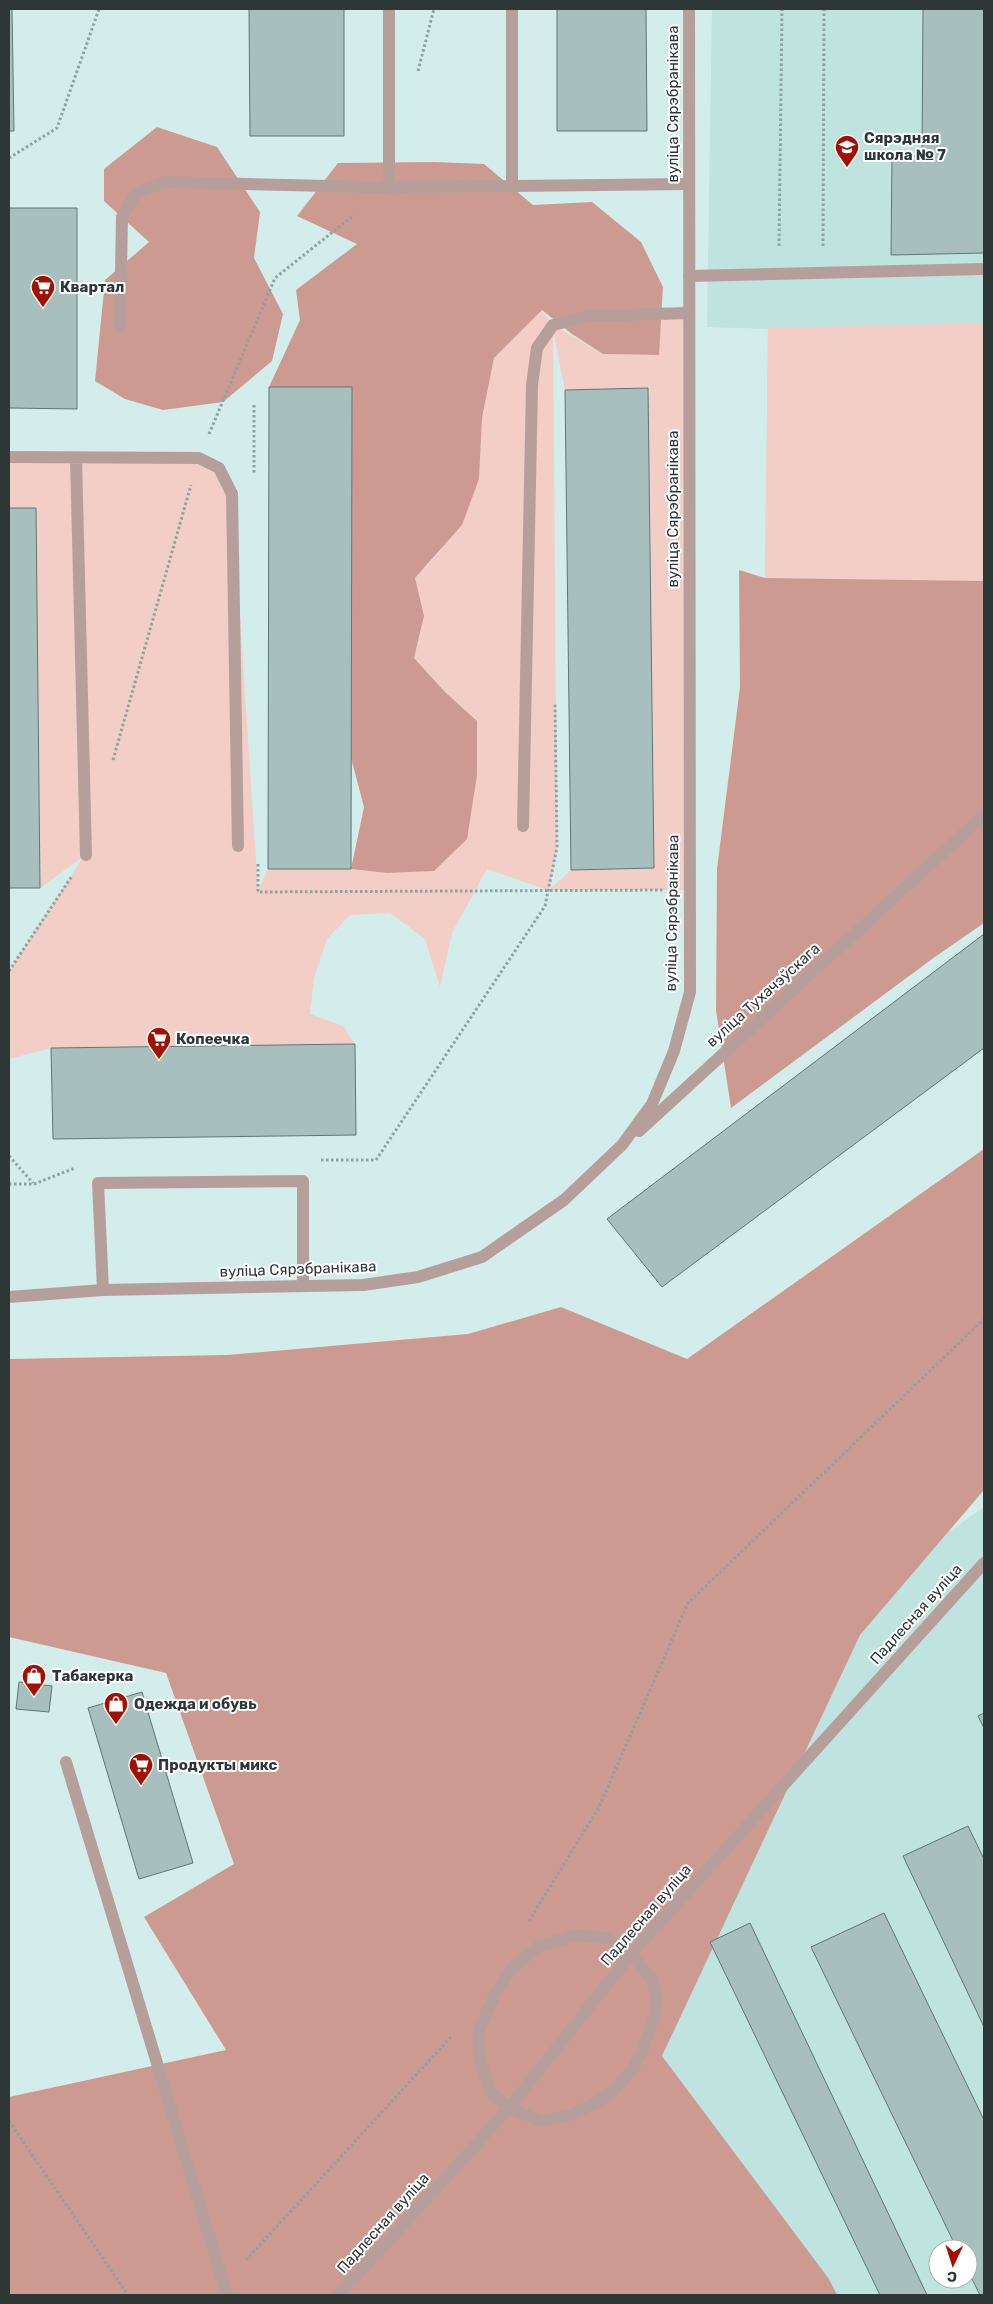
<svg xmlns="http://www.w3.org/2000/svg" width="993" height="2304" font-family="Rubik,sans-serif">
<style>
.built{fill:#bfe3df;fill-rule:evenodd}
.green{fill:#f2cec7;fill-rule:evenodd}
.forest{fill:#cd9a91}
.building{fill:#a7c0bd;stroke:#5f7674}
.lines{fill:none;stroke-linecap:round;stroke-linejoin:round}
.path{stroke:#8fa2a1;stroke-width:3;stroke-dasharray:2.5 2.5;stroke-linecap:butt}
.service{stroke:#b69f9b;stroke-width:12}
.minor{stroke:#b69f9b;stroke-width:12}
.labels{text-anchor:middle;stroke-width:4;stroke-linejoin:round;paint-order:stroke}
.street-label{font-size:15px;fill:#2d3736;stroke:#fff}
.poi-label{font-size:15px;font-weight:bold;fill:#2d3736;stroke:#fff;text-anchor:start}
</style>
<rect width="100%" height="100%" fill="#d3edeb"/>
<path class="built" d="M 712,9 L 984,9 L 984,581 L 765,578 L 768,329 L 707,327 Z
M 984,1507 L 984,2295 L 794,2295 L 662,2057 L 710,1942 L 867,1589 ZM 938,2249 L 968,2249 L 968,2279 L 938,2279 Z"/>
<path class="green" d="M 689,304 L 689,890 L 548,890 L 487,869 L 452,933 L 440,987 L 425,939 L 390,913 L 350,915 L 327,939 L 314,978 L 310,1014 L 343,1026 L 355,1044 L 51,1048 L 9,1059 L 9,971 L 84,856 L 40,888 L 36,508 L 9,508 L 9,457 L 199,458 L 219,468 L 232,494 L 258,891 L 268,869 L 351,869 L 387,873 L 434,871 L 477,721 L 445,692 L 414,658 L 422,624 L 415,578 L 439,553 L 479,479 L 482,418 L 494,357 L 541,310 L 553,325 L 603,354 L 658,355 L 662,313 ZM 553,330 L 565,390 L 648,388 L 654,868 L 571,870 L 549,890 L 557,847 Z
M 984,323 L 984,581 L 765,578 L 768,328 Z"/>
<path class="forest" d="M 157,127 L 217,147 L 260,212 L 254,258 L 283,314 L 272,361 L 223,402 L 163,410 L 125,399 L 95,381 L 105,280 L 149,242 L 104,201 L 104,169 Z
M 435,162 L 484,164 L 533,205 L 592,202 L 641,242 L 663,287 L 659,355 L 603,354 L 572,334 L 542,310 L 494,358 L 482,418 L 479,479 L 462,525 L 415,578 L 424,616 L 414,658 L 445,692 L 477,721 L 477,775 L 467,839 L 434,871 L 387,873 L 351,869 L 364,807 L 351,758 L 352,387 L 269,387 L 300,320 L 296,290 L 357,244 L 297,216 L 338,163 Z
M 739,570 L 765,578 L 984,581 L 984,923 L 932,959 L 731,1108 L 716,1010 L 717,869 L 740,687 Z
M 984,1149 L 984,1490 L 860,1635 L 662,2056 L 829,2279 L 837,2295 L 9,2295 L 9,2097 L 226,2050 L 144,1917 L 234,1864 L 166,1673 L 9,1637 L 9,1359 L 227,1355 L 468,1334 L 561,1307 L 687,1359 Z"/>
<path class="building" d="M 9,9 L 12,9 L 14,131 L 9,131 Z
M 249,9 L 344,9 L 344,136 L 250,136 Z
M 557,9 L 646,9 L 647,131 L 557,131 Z
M 923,9 L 984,9 L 984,253 L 891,255 L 892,156 L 922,156 Z
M 9,208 L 77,208 L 77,409 L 9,408 Z
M 269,387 L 352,387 L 351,869 L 268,869 Z
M 648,388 L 654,868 L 571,870 L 565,390 Z
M 9,508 L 36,508 L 40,888 L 9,888 Z
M 984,934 L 984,1048 L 662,1287 L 607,1219 Z
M 355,1044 L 356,1135 L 53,1139 L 51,1048 Z
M 19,1682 L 52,1686 L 49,1712 L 16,1709 Z
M 142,1692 L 193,1863 L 139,1879 L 88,1708 Z
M 984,1713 L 984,1728 L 978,1716 Z
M 968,1826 L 984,1859 L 984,2027 L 903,1856 Z
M 884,1913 L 984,2120 L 984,2295 L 980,2295 L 968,2271 L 968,2249 L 957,2249 L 811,1947 Z
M 750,1923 L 927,2295 L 880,2295 L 710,1942 Z"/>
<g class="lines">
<path class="path" d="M 418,71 L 434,9
M 9,158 L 57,128 L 99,9
M 779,246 L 782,9
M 823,246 L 824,9
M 254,405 L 254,475
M 209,434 L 275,278 L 354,215
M 113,760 L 191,485
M 258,864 L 258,892 L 664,890
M 9,971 L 72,876
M 9,1156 L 33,1183
M 321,1160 L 376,1160 L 545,906 L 557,847 L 555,704
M 9,1184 L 34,1184 L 75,1168
M 529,1921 L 599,1807 L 688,1603 L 984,1319
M 9,2121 L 128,2295
M 246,2260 L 451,2037"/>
<path class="service" d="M 389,9 L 389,187
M 512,9 L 512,186 L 689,184
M 689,276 L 984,269
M 120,327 L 122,217 L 136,193 L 164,182 L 370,187 L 512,186
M 9,457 L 199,458 L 219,468 L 232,494 L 238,846
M 76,458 L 86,855
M 523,826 L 532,385 L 537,348 L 553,325 L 590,316 L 689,313
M 103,1290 L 98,1183 L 303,1181 L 303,1286
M 66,1762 L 227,2295
M 576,1935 L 606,1938 L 623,1946 L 631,1954 L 651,1978 L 656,1993 L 655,2014 L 642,2052 L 632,2070 L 614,2090 L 594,2104 L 570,2115 L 542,2121 L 509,2108 L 491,2093 L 479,2057 L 479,2030 L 495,1994 L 512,1968 L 538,1947 Z"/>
<path class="minor" d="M 639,1131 L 984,815
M 9,1297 L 103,1290 L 363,1285 L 418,1277 L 482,1257 L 564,1200 L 622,1145 L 652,1104 L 674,1051 L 690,992 L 689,9
M 339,2295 L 509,2108 L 631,1954 L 984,1563"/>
</g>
<defs>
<symbol id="school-pin" viewBox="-11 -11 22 30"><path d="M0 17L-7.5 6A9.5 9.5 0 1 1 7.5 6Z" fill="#a41000" stroke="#fff"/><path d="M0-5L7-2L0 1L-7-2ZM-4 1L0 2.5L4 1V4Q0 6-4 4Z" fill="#fff"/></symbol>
<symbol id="supermarket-pin" viewBox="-11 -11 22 30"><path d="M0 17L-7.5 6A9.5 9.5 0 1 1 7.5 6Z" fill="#a41000" stroke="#fff"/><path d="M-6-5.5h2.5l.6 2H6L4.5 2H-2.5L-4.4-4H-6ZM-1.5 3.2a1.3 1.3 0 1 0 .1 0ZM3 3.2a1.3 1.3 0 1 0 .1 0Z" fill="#fff"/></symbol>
<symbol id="shop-pin" viewBox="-11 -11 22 30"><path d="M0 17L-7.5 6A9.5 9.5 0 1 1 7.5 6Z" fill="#a41000" stroke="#fff"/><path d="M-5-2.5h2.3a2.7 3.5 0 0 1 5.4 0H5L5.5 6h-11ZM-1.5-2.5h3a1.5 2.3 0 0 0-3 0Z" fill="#fff"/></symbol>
</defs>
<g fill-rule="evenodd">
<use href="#school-pin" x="833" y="133" width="28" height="38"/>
<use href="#supermarket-pin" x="29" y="273" width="28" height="38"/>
<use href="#supermarket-pin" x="145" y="1025" width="28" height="38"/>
<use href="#shop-pin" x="20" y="1662" width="28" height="38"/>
<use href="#shop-pin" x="102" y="1690" width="28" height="38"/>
<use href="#supermarket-pin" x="127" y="1751" width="28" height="38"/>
</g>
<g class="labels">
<g class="street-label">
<text transform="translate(673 104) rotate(-90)" y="5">вуліца Сярэбранікава</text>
<text transform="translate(673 509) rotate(-90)" y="5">вуліца Сярэбранікава</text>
<text transform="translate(672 913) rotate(-89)" y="5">вуліца Сярэбранікава</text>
<text transform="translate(763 995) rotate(-42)" y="5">вуліца Тухачэўскага</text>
<text transform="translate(298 1269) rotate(-2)" y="5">вуліца Сярэбранікава</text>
<text transform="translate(916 1614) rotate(-48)" y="5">Падлесная вуліца</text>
<text transform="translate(646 1915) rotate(-49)" y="5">Падлесная вуліца</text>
<text transform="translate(383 2223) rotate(-48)" y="5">Падлесная вуліца</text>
</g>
<g class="poi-label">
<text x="864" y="143">Сярэдняя<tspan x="864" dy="17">школа № 7</tspan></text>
<text x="60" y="292">Квартал</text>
<text x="176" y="1044">Копеечка</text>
<text x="52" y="1681">Табакерка</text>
<text x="134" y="1709">Одежда и обувь</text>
<text x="158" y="1770">Продукты микс</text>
</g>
</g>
<rect width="993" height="2304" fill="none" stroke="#2d3736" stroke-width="20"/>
<g transform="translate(953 2264) rotate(184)"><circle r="24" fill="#ffffff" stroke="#abafaf"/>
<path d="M0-4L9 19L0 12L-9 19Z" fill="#a41000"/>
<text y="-8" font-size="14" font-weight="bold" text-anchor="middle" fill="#2d3736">С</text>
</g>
</svg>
